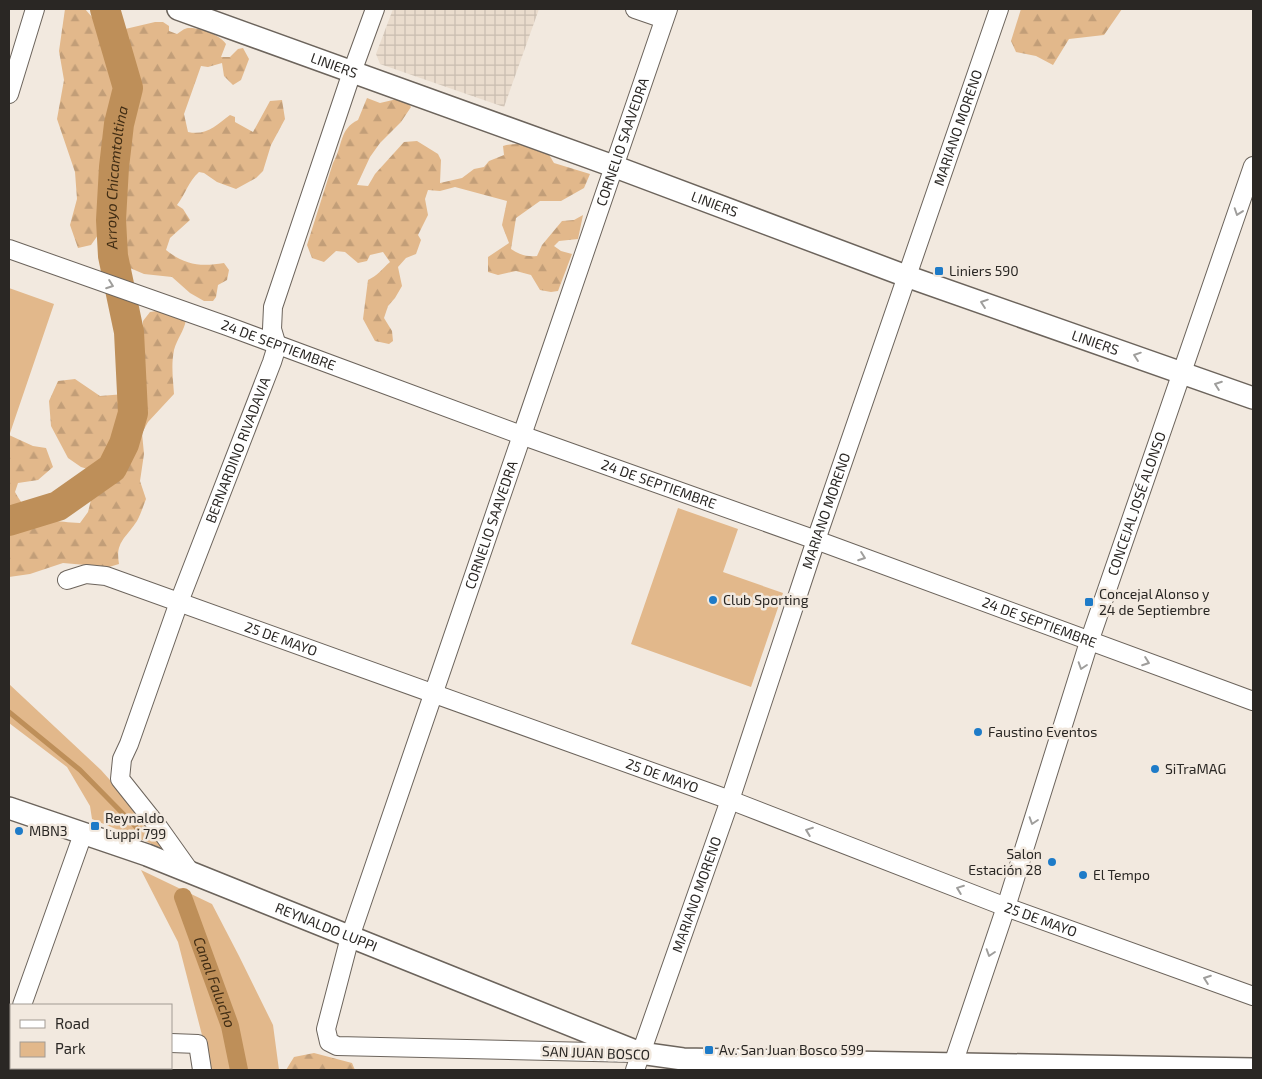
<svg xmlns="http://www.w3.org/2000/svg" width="1262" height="1079" font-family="'Exo 2',sans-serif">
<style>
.industrial{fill:url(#industrial-grid)}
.green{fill:#e2b88b}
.forest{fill:url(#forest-firs)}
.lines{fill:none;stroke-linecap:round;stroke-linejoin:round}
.stream{stroke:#be8f59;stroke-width:5}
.canal{stroke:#be8f59;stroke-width:18}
.river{stroke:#be8f59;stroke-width:30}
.minor-casing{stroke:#6c645c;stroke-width:20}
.tertiary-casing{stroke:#6c645c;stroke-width:24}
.minor{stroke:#fff;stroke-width:18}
.tertiary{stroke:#fff;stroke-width:21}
.oneway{stroke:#9f9e9c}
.poi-dot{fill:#1e7bc8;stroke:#f2e9df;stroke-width:2}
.labels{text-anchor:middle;stroke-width:5;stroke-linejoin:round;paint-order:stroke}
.street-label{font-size:14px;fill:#2a2724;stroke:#f2e9df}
.poi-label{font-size:14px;fill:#2a2724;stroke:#f2e9df;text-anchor:start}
.water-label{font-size:15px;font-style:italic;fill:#412d14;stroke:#f2e9df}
</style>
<defs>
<pattern id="industrial-grid" width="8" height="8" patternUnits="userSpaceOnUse" patternTransform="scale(1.25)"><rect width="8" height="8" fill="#eadccd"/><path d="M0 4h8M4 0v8" fill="none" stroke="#c9bdb0"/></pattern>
<pattern id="forest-firs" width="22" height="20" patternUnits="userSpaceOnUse" patternTransform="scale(1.25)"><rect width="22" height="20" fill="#e2b88b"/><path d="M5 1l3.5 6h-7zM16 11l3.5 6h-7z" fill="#c29e78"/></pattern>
</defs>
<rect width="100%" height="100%" fill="#f2e9df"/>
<path class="industrial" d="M 393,9 L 539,9 L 504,107 L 380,64 L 376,54 Z"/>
<path class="green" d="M 9,288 L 54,304 L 9,436 Z
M 678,508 L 738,529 L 723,572 L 783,593 L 751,687 L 631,644 Z
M 9,684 L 101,770 L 152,827 L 171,852 L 92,819 L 90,806 L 67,767 L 9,723 Z
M 141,870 L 212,904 L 239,956 L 273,1025 L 279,1070 L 211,1070 L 178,942 Z"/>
<path class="forest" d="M 65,9 L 85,9 L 99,25 L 121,30 L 155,22 L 163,22 L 169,26 L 169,31 L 177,34 C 180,32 185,28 188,28 C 198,27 221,35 226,44 L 221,57 L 230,57 L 238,49 L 243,48 L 249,59 L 241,80 L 233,85 L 224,76 L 222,63 L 208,67 L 201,66 L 184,114 L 188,132 C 207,136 216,125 230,115 L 235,117 L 235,122 L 253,132 L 270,101 L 282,100 L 285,119 L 271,145 L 263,171 L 256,178 L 236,189 L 217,182 L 204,173 L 199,172 C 188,182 186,193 177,205 L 183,209 L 190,220 L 170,238 L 166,250 C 185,265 200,267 224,263 L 229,270 L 227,280 L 218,285 L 216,297 L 213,301 L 204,301 L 190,293 L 172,277 L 144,274 L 130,268 L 124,256 L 122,243 L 98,235 L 91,245 L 78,248 L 70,225 L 77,199 L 75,172 L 57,119 L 64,80 L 59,51 Z
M 1021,9 L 1122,9 L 1104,35 L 1069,39 L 1053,65 L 1036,56 L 1016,52 L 1011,41 Z
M 367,98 L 380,103 L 397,99 L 406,100 L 411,107 L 401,122 L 380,143 L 370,157 L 357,185 L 368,186 L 375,174 L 404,142 L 417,141 L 438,154 L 441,160 L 440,183 L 462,178 L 474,169 L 484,167 L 489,161 L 504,155 L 503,146 C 517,142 535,144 547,153 C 550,155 552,160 554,163 L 590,174 L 584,188 L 561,201 L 540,201 L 516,218 L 511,249 C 520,255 527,257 537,256 L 542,245 L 562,221 L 574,220 L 583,215 L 578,239 L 559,241 L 554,246 L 561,251 L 572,254 L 558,291 L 551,292 L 540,290 L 531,275 L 516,271 L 498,275 L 488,272 L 488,257 L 509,243 L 502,225 L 507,201 L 455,187 L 440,191 L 428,190 L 425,199 L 428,215 L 418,235 L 421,240 L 416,254 L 406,258 L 398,267 L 402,286 L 395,298 L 388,306 L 384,318 L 392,331 L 393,341 L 389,344 L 375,341 L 363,319 L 368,280 C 377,276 382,269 390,262 L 383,252 L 370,255 L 367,261 L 358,263 L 345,252 L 336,251 L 324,262 L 312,258 L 307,245 L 333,163 C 343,146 339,129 358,120 Z
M 164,310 L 186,320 C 184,331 177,339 174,350 C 171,365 173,379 174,394 L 148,422 L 142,433 L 144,454 L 140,481 L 146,499 C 143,506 141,514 137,521 C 126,538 115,542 119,564 L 109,567 L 63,563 L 30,574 L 9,577 L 9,435 L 33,446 L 46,448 L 53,467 L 38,480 L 18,483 L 15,492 C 30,521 51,521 80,523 L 88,512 L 98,472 L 81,467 L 68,458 L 51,426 L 49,401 L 58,381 L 75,379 L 100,396 L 137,393 L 142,380 L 143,321 L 150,312 Z
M 314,1053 L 352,1063 L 355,1070 L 286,1070 L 294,1057 Z"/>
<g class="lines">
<path class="stream" d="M 9,712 L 80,770 L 138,829"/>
<path class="canal" id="s1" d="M 183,897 L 230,1026 L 239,1070"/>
<path class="river" id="s2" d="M 9,521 L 58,506 L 112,468 L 124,444 L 133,413 L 129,332 L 113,256 L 111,220 L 114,167 L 119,124 L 128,88 L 105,9"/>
<defs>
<g id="minor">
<path d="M 635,9 L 664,19"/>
<path d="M 9,94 L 35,9"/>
<path id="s3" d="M 9,249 L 227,326 L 521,435 L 816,540 L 1253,701"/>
<path id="s4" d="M 67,580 L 86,574 L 106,576 L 730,800 L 1006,907 L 1253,996"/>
<path id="s5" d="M 191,873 L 159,828 L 120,779 L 122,759 L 129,744 L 179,602 L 272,362 L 277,346 L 272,329 L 273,307 L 352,72 L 375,9"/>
<path d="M 22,1005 L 83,834"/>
<path d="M 9,1039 L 11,1039"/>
<path d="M 171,1043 L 198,1044 L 202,1070"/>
<path id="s6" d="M 635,1053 L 337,1046 L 329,1042 L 326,1029 L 350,937 L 668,9"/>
<path id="s7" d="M 635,1070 L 730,800 L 816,540 L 999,9"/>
<path id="s8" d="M 951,1070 L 1006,907 L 1089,642 L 1253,166"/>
</g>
<g id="tertiary">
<path id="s9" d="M 178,9 L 613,166 L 906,276 L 1253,398"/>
<path id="s10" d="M 9,808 L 147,855 L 640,1053 L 683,1059 L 1253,1069"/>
</g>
</defs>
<use href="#minor" class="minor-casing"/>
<use href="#tertiary" class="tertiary-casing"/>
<use href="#minor" class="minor"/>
<use href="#tertiary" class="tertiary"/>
</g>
<defs><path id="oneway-chevron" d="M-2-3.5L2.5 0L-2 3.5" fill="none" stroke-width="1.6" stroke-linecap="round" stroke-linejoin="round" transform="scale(1.25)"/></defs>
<g class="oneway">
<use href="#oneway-chevron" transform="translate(1238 212) rotate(109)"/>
<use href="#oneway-chevron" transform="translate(110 285) rotate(20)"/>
<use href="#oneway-chevron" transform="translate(984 303) rotate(-161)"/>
<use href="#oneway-chevron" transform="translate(1137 356) rotate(-161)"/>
<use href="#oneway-chevron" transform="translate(1218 385) rotate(-160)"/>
<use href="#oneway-chevron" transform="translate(862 557) rotate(20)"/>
<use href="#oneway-chevron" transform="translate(1146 662) rotate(20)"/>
<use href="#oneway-chevron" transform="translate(1082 666) rotate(108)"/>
<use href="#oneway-chevron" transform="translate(1033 821) rotate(108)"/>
<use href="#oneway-chevron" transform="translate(809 831) rotate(-159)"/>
<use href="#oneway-chevron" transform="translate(960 889) rotate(-159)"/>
<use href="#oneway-chevron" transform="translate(990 953) rotate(108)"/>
<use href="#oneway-chevron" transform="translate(1207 979) rotate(-160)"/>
</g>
<g class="poi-dot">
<rect x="934" y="266" width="10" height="10" rx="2.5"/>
<circle cx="713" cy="600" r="5"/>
<rect x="1084" y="597" width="10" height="10" rx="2.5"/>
<circle cx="978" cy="732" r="5"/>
<circle cx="1155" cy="769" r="5"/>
<rect x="90" y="821" width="10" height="10" rx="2.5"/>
<circle cx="19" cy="831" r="5"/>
<circle cx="1052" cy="862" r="5"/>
<circle cx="1083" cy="875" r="5"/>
<rect x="704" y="1045" width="10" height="10" rx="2.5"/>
</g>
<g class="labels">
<g class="street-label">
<text dy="5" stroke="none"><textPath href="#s9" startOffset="166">LINIERS</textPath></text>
<text dy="5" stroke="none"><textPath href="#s7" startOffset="996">MARIANO MORENO</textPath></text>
<text dy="5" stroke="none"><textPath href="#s6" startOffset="1256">CORNELIO SAAVEDRA</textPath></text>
<text dy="5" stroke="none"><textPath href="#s9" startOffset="571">LINIERS</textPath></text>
<text dy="5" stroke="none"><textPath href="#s9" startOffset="976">LINIERS</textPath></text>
<text dy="5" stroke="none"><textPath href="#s3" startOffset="286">24 DE SEPTIEMBRE</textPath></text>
<text dy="5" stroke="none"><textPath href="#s5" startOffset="468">BERNARDINO RIVADAVIA</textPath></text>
<text dy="5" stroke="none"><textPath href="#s3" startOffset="691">24 DE SEPTIEMBRE</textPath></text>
<text dy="5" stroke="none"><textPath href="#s8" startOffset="596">CONCEJAL JOSÉ ALONSO</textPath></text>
<text dy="5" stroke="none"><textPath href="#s7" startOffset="591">MARIANO MORENO</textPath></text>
<text dy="5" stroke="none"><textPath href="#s6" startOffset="851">CORNELIO SAAVEDRA</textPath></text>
<text dy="5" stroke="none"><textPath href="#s3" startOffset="1096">24 DE SEPTIEMBRE</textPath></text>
<text dy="5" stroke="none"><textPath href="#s4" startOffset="226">25 DE MAYO</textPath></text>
<text dy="5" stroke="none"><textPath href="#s4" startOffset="631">25 DE MAYO</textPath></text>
<text dy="5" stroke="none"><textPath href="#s7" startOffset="186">MARIANO MORENO</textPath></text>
<text dy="5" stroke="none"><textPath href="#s4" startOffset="1036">25 DE MAYO</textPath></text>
<text dy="5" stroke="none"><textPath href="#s10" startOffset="339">REYNALDO LUPPI</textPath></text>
<text transform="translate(596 1053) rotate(2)" y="5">SAN JUAN BOSCO</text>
</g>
<g class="poi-label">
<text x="949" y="276">Liniers 590</text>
<text x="1099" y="599">Concejal Alonso y<tspan x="1099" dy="16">24 de Septiembre</tspan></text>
<text x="723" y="605">Club Sporting</text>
<text x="988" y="737">Faustino Eventos</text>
<text x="1165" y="774">SiTraMAG</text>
<text x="105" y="823">Reynaldo<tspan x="105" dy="16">Luppi 799</tspan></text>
<text x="29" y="836">MBN3</text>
<text x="1042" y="859" text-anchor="end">Salon<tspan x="1042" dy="16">Estación 28</tspan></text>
<text x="1093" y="880">El Tempo</text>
<text x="719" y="1055">Av. San Juan Bosco 599</text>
</g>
<g class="water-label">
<text dy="5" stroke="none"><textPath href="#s2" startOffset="414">Arroyo Chicamtoltina</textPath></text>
<text dy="5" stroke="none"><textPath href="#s1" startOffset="91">Canal Falucho</textPath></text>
</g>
</g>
<rect width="1262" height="1079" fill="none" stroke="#2a2724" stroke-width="20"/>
<rect x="10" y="1004" width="162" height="65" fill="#f2e9df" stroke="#a29b94"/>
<rect x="20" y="1020" width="25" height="8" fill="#ffffff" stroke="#a29b94"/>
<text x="55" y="1029" font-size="15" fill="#2a2724">Road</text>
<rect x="20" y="1042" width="25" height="15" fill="#e2b88b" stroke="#a29b94"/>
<text x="55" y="1054" font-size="15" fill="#2a2724">Park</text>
</svg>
